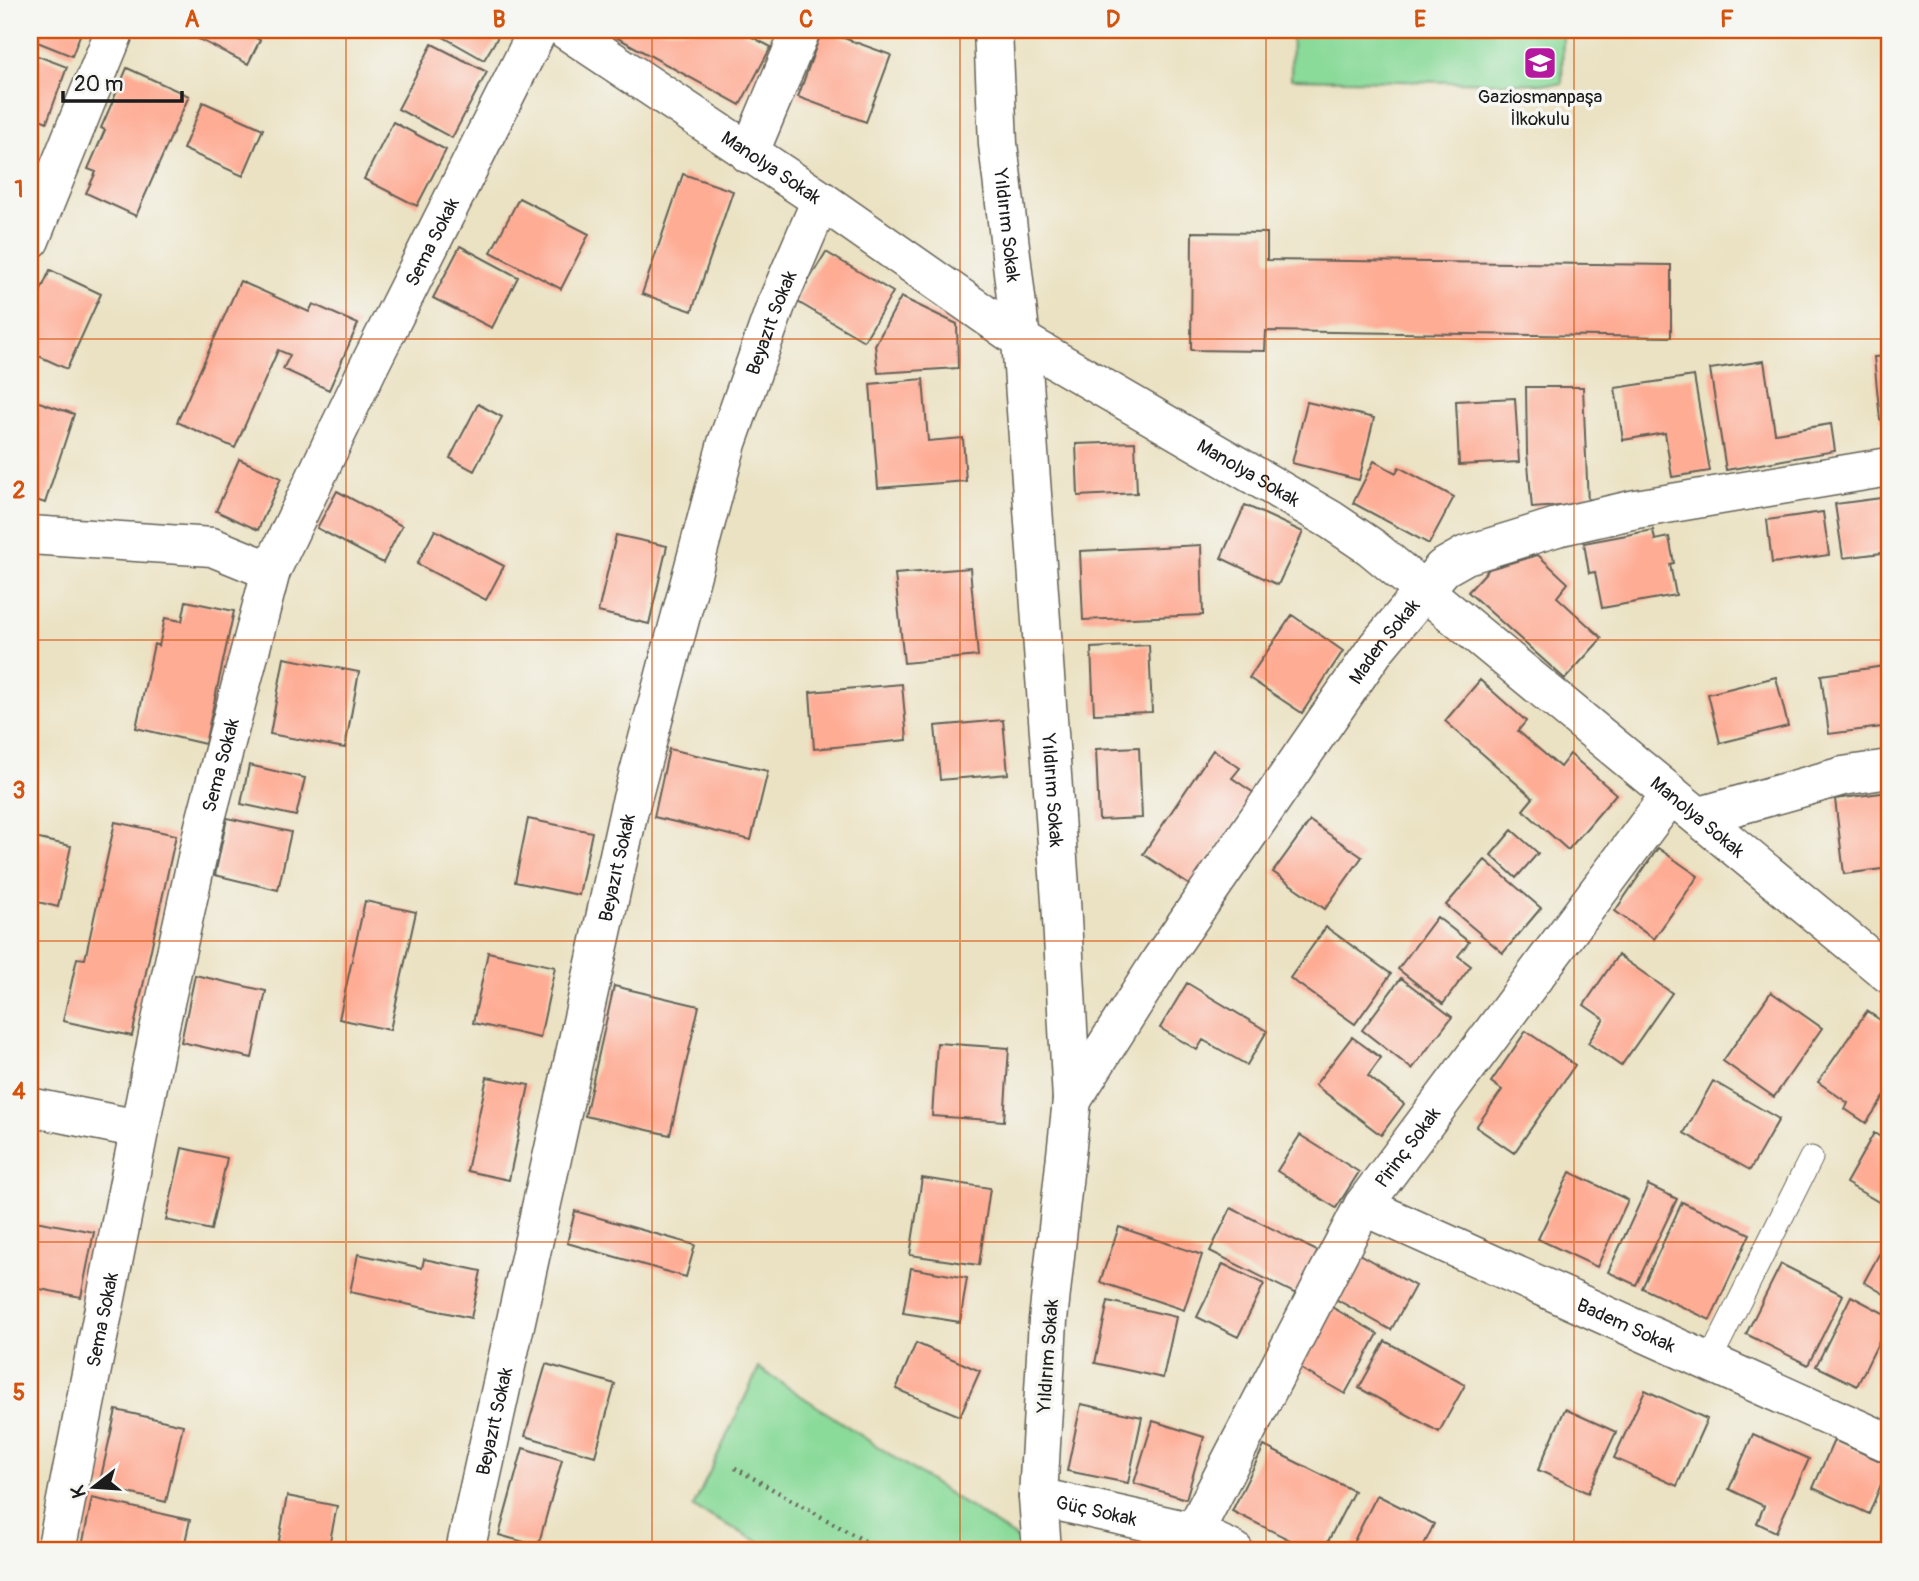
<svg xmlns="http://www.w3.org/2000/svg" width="1919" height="1581" font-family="Pangolin,sans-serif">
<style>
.green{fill:#8ada9a;stroke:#537b5b;stroke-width:2}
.building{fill:#feac94}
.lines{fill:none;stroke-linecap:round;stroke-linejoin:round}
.service-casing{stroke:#646156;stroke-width:25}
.minor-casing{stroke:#646156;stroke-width:41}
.path{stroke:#646156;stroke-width:4.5;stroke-dasharray:2 5;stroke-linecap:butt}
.service{stroke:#fff;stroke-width:23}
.minor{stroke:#fff;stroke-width:38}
.grid{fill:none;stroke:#d4530e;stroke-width:2;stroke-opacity:0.55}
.labels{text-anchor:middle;stroke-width:7;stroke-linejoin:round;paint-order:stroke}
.poi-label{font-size:19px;fill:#1c1c1c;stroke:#f6f6f2}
.street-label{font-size:19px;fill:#1c1c1c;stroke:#f6f6f2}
.neatline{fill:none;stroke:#d4530e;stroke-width:2.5}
.grid-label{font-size:23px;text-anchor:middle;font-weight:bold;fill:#d4530e}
</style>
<rect width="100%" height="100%" fill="#f6f6f2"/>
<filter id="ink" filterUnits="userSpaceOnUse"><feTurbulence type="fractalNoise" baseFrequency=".0143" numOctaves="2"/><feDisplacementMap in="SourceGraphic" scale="14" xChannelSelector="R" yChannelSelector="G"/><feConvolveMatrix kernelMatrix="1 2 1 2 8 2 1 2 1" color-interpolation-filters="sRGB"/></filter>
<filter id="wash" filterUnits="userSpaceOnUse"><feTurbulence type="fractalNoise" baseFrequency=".00686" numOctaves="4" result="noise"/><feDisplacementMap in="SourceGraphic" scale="28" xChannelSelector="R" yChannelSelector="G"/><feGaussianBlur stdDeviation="1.57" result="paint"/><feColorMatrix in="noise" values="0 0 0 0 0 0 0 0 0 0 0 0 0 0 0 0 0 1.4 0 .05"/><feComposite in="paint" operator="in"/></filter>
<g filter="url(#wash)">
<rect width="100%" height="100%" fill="#ebe2c3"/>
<path class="green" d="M 1292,30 L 1563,30 L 1562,84 L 1291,79 Z
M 759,1368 L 1036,1551 L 776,1551 L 693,1507 Z"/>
<g id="blocks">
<path class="building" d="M 30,30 L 82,30 L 72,56 L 30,39 Z
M 181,30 L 241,30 L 260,40 L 248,64 Z
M 431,30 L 502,30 L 484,60 Z
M 608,30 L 739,30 L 771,47 L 740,105 L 607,32 Z
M 822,30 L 891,55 L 866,122 L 798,97 Z
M 432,44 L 487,72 L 452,138 L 398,109 Z
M 30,53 L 67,67 L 47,122 L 30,115 Z
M 127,68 L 189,96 L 136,216 L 86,193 L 96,172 L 88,169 L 105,130 L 101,128 Z
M 203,102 L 263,129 L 243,176 L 183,149 Z
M 393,122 L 446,150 L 417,206 L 364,179 Z
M 30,134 L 39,137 L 30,160 Z
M 683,174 L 733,191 L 692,311 L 642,294 Z
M 519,198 L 589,234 L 561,289 L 491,252 Z
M 1192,232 L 1267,233 L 1267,260 L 1671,265 L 1671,337 L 1266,331 L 1265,351 L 1191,350 Z
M 460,246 L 518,277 L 492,328 L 433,298 Z
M 826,252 L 893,292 L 864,341 L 796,301 Z
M 50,270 L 101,294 L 67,369 L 30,352 L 30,315 Z
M 240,281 L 309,312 L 313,304 L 358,324 L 329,390 L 283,369 L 290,355 L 278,350 L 235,448 L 177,422 Z
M 901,297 L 957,324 L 958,368 L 878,373 L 875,345 Z
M 1889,356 L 1889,419 L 1880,420 L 1874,357 Z
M 1764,361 L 1775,433 L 1831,424 L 1835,451 L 1726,470 L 1710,369 Z
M 1694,376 L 1710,471 L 1672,477 L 1665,433 L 1623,440 L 1615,388 Z
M 923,379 L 928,441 L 963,438 L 966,481 L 878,488 L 870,384 Z
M 1526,387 L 1583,387 L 1588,504 L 1532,508 L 1527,453 Z
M 1515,398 L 1519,462 L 1459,465 L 1456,401 Z
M 30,399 L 74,414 L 45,503 L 30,498 Z
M 1307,402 L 1374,418 L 1359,480 L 1292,463 Z
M 478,404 L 502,417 L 474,471 L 450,458 Z
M 1135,442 L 1137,493 L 1078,496 L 1076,444 Z
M 239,459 L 281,478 L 258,530 L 216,511 Z
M 1374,461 L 1396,473 L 1399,467 L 1454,497 L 1429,544 L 1353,503 Z
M 337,491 L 402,526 L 383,563 L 317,528 Z
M 1889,497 L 1889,552 L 1843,558 L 1835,504 Z
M 1245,505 L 1303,532 L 1278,585 L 1221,558 Z
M 1823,512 L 1829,555 L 1772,563 L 1767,520 Z
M 435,530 L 504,566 L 486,600 L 417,564 Z
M 1653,530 L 1655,540 L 1669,537 L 1674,563 L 1670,564 L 1676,595 L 1602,608 L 1595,572 L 1589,573 L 1584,543 Z
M 616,535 L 667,546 L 649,624 L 598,612 Z
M 1201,545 L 1203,615 L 1083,620 L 1080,551 Z
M 1538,555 L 1568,583 L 1557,597 L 1602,638 L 1565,679 L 1468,592 L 1489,569 Z
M 30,557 L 37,558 L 31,587 L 30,587 Z
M 970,568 L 978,656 L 904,663 L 895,574 Z
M 186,601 L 234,611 L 205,744 L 136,728 L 154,644 L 159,646 L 165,618 L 182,621 Z
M 1292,615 L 1343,651 L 1302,713 L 1249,678 Z
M 1149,645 L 1152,712 L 1094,714 L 1091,648 Z
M 284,658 L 359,672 L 345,748 L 270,734 Z
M 1885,666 L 1889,699 L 1889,726 L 1829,734 L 1821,675 Z
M 1776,677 L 1788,726 L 1720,743 L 1708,694 Z
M 1480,680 L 1526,721 L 1518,731 L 1560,767 L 1570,754 L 1616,794 L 1568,850 L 1523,810 L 1533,798 L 1445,721 Z
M 902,684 L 907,740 L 814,749 L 810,692 Z
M 1003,720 L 1008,774 L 940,780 L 935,726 Z
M 1139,747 L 1142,818 L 1099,820 L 1096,749 Z
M 669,749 L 768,771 L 751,840 L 654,817 Z
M 1213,750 L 1240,768 L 1232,778 L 1254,793 L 1191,886 L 1143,854 Z
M 249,765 L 305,778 L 296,816 L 241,804 Z
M 1889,792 L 1889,868 L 1844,874 L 1835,799 Z
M 227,818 L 291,832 L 278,890 L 215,875 Z
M 528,819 L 592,832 L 579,895 L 515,882 Z
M 1310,821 L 1362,857 L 1325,909 L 1273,872 Z
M 115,822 L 176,835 L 132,1036 L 63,1021 L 77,958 L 85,959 Z
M 1512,830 L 1538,853 L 1516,878 L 1491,855 Z
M 30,837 L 71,846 L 58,907 L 30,900 Z
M 1658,848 L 1698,876 L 1654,939 L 1615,911 Z
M 1485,860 L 1541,908 L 1503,953 L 1446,905 Z
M 365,901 L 416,912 L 390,1030 L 339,1019 Z
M 1437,917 L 1469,942 L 1458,956 L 1471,966 L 1443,1004 L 1398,969 Z
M 1326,927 L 1391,974 L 1355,1024 L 1290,978 Z
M 488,952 L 555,967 L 540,1038 L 473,1023 Z
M 1618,955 L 1672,993 L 1621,1066 L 1588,1043 L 1604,1019 L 1584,1005 Z
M 195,975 L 266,991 L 252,1058 L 181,1042 Z
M 1401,978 L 1452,1017 L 1412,1069 L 1362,1030 Z
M 1187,983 L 1267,1031 L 1247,1065 L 1203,1040 L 1197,1050 L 1160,1028 Z
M 614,986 L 699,1006 L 670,1135 L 585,1116 Z
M 1771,992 L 1822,1028 L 1774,1097 L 1723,1061 Z
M 1867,1011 L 1889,1026 L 1889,1090 L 1866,1123 L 1845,1109 L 1848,1103 L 1818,1082 Z
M 1526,1031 L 1575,1065 L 1514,1153 L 1476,1127 L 1502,1090 L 1491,1082 Z
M 1352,1037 L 1381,1058 L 1368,1076 L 1404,1104 L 1381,1135 L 1315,1085 Z
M 937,1043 L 1009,1048 L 1004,1121 L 932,1116 Z
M 487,1077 L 529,1085 L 509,1180 L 467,1171 Z
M 1713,1081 L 1779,1119 L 1750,1170 L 1684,1133 Z
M 1874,1133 L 1889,1142 L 1889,1208 L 1846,1183 Z
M 1300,1135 L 1359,1172 L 1336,1208 L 1277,1171 Z
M 182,1148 L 227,1158 L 211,1230 L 166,1220 Z
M 1570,1172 L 1628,1200 L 1597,1267 L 1538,1239 Z
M 922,1178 L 990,1188 L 979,1265 L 910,1255 Z
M 1648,1185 L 1677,1199 L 1636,1285 L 1608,1272 Z
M 1682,1202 L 1750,1234 L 1710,1320 L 1642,1288 Z
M 1231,1208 L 1319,1252 L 1298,1295 L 1210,1251 Z
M 575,1211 L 695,1245 L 686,1277 L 567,1243 Z
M 30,1220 L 94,1232 L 81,1297 L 30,1287 Z
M 1119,1227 L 1202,1255 L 1184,1310 L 1100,1282 Z
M 1889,1236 L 1889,1297 L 1864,1282 Z
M 358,1254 L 422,1268 L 424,1259 L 481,1271 L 471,1318 L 350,1292 Z
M 1359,1254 L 1415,1286 L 1391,1330 L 1334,1298 Z
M 1223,1264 L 1264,1284 L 1238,1337 L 1197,1317 Z
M 1781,1264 L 1843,1295 L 1808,1365 L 1746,1334 Z
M 911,1268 L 967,1278 L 960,1322 L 903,1313 Z
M 1851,1296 L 1889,1316 L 1889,1321 L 1857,1386 L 1816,1366 Z
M 1108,1301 L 1176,1317 L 1163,1378 L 1095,1363 Z
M 1330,1306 L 1378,1334 L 1345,1394 L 1296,1366 Z
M 1385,1341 L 1465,1385 L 1439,1432 L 1359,1388 Z
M 916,1343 L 980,1371 L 960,1416 L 896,1389 Z
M 546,1364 L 615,1384 L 595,1456 L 525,1436 Z
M 1645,1390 L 1707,1419 L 1677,1486 L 1614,1458 Z
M 1081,1404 L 1142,1417 L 1128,1483 L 1067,1471 Z
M 1565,1409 L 1616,1432 L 1588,1493 L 1538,1470 Z
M 116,1410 L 183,1425 L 166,1502 L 99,1486 Z
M 1153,1421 L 1204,1437 L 1186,1499 L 1134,1483 Z
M 1753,1434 L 1809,1459 L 1776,1532 L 1757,1523 L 1764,1506 L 1729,1489 Z
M 1834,1440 L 1889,1465 L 1869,1514 L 1813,1488 Z
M 1264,1446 L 1354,1491 L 1323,1551 L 1312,1551 L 1232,1511 Z
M 523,1448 L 562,1460 L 538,1546 L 499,1535 Z
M 30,1485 L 35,1486 L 31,1507 L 30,1507 Z
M 1377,1495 L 1434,1524 L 1421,1551 L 1349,1551 Z
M 287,1496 L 337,1506 L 328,1551 L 277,1551 Z
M 92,1498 L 190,1520 L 183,1551 L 81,1551 Z"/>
</g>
</g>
<g filter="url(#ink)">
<use href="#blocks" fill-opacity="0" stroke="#646156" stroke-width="2"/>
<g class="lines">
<defs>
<path id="service" d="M 1709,1362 L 1811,1158"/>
<g id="minor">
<path id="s1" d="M 566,30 L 821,200 L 1021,340 L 1331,520 L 1371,547 L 1889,974"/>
<path id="s2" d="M 993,30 L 998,144 L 1021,340 L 1061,901 L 1072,1100 L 1048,1320 L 1038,1497 L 1042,1551"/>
<path d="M 749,154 L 801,30"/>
<path d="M 30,240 L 115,30"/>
<path d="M 30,535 L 212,547 L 271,571"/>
<path d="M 1700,816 L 1843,776 L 1889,769"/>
<path id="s3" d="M 1072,1100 L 1161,960 L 1377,647 L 1443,568 L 1466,555 L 1557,527 L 1636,509 L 1889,467"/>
<path d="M 30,1107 L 139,1129"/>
<path id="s4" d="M 1363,1206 L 1889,1443"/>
<path id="s5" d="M 1038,1497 L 1194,1532 L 1234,1551"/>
<path id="s6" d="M 1194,1532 L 1363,1206 L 1671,794"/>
<path id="s7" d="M 56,1551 L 159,1030 L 204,826 L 271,571 L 367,370 L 538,30"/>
<path id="s8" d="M 465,1551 L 629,810 L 727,443 L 776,305 L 821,200"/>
</g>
</defs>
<use href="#service" class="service-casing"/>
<use href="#minor" class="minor-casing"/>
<path class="path" d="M 735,1468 L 882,1551"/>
<use href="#service" class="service"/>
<use href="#minor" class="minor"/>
</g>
</g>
<path class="grid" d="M 346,30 L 346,1551M 652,30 L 652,1551M 960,30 L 960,1551M 1266,30 L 1266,1551M 1574,30 L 1574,1551M 30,339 L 1889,339M 30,640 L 1889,640M 30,941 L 1889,941M 30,1242 L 1889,1242"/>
<defs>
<symbol id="school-square" viewBox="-11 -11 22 22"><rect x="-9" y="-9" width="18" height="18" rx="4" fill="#b5179e" stroke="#f6f6f2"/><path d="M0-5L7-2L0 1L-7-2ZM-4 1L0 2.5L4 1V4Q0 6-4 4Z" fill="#fff"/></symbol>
</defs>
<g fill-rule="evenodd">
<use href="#school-square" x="1521" y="44" width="38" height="38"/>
</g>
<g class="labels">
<g class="poi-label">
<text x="1540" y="103">Gaziosmanpaşa<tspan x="1540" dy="22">İlkokulu</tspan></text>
</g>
<g class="street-label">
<text dy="7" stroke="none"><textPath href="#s1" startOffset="247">Manolya Sokak</textPath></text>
<text dy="7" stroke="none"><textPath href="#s2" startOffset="196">Yıldırım Sokak</textPath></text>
<text dy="7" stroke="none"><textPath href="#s7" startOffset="1370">Sema Sokak</textPath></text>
<text dy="7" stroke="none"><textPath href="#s8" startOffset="1267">Beyazıt Sokak</textPath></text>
<text dy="7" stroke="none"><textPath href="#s1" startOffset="814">Manolya Sokak</textPath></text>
<text dy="7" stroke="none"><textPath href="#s3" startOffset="555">Maden Sokak</textPath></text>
<text dy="7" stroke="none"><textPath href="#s7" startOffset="803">Sema Sokak</textPath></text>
<text dy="7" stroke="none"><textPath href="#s2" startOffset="763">Yıldırım Sokak</textPath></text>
<text dy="7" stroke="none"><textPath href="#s1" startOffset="1381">Manolya Sokak</textPath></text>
<text dy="7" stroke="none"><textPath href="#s8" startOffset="700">Beyazıt Sokak</textPath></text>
<text dy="7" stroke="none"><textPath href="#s6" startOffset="441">Pirinç Sokak</textPath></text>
<text dy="7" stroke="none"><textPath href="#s7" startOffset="236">Sema Sokak</textPath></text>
<text dy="7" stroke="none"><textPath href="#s4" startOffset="289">Badem Sokak</textPath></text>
<text transform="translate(1047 1356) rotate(-86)" y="7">Yıldırım Sokak</text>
<text dy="7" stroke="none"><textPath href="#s8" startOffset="133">Beyazıt Sokak</textPath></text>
<text dy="7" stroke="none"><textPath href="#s5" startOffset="60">Güç Sokak</textPath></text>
</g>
</g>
<rect width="1919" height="1581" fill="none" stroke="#f6f6f2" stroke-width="77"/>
<g transform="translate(94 1487) rotate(253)" stroke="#f6f6f2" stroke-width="5" paint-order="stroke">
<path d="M0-5L12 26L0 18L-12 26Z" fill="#1c1c1c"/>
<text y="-10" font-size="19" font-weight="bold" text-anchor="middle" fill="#1c1c1c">K</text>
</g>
<path d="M63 91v10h119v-10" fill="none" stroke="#1c1c1c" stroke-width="3.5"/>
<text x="74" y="91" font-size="21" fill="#1c1c1c" stroke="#f6f6f2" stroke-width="5" paint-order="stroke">20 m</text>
<rect x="38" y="38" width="1843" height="1504" class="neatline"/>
<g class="grid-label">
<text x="192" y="27">A</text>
<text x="499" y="27">B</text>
<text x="806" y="27">C</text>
<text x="1113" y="27">D</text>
<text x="1420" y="27">E</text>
<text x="1727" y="27">F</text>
<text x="19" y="197">1</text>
<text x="19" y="498">2</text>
<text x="19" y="798">3</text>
<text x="19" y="1099">4</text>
<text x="19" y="1400">5</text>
</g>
</svg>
